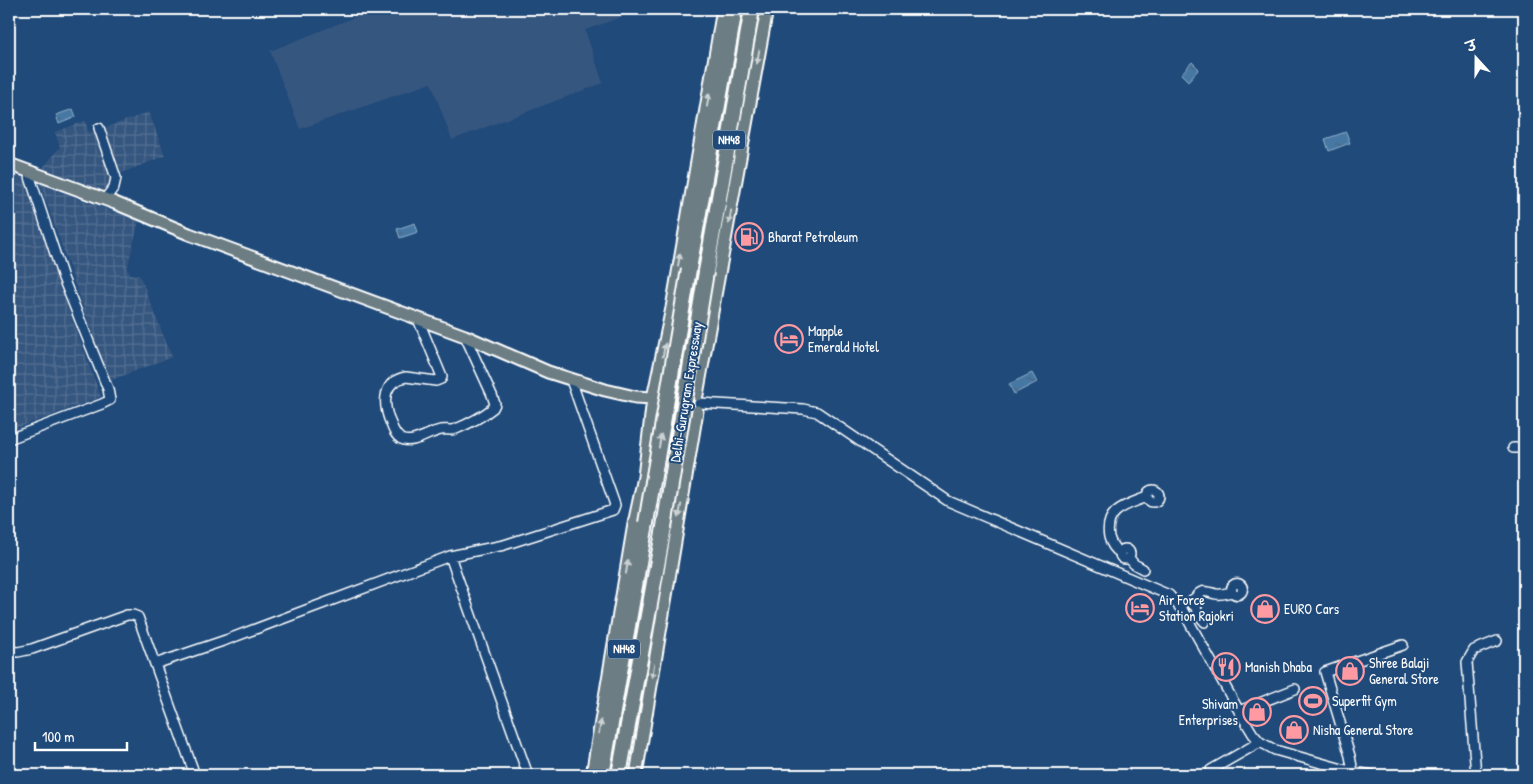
<svg xmlns="http://www.w3.org/2000/svg" width="1533" height="784" font-family="'Patrick Hand','Playpen Sans Deva',sans-serif">
<style>
.built{fill:#36567f}
.industrial{fill:url(#industrial-grid)}
.water{fill:url(#water-ripples);stroke:#91aec8}
.lines{fill:none;stroke-linecap:round;stroke-linejoin:round}
.minor-casing{stroke:#fff;stroke-width:12}
.major-casing{stroke:#fff;stroke-width:15}
.highway-casing{stroke:#fff;stroke-width:18}
.minor{stroke:#1f4a7a;stroke-width:9}
.major{stroke:#6c7e84;stroke-width:11}
.highway{stroke:#6c7e84;stroke-width:14}
.highway-bridge-casing{stroke:#fff;stroke-width:18;stroke-linecap:butt}
.highway-bridge{stroke:#6c7e84;stroke-width:14}
.oneway{fill:#ccd2d4}
.labels{text-anchor:middle;stroke-width:4;stroke-linejoin:round;paint-order:stroke}
.shield{fill:#1f4a7a;stroke:#bcc9d7;stroke-width:1}
.shield-label{font-size:12px;font-weight:bold;fill:#fff}
.poi-label{font-size:14px;fill:#fff;stroke:#1f4a7a;text-anchor:start}
.street-label{font-size:14px;fill:#fff;stroke:#1f4a7a}
</style>
<defs>
<pattern id="industrial-grid" width="8" height="8" patternUnits="userSpaceOnUse" patternTransform="scale(1.25)"><rect width="8" height="8" fill="#36567f"/><path d="M0 4h8M4 0v8" fill="none" stroke="#546f92"/></pattern>
<pattern id="water-ripples" width="26" height="14" patternUnits="userSpaceOnUse" patternTransform="scale(1.25)"><rect width="26" height="14" fill="#4778a4"/><path d="M2 4q2-2 4 0t4 0M15 11q2-2 4 0t4 0" fill="none" stroke="#4a6278"/></pattern>
</defs>
<rect width="100%" height="100%" fill="#1f4a7a"/>
<filter id="ink" filterUnits="userSpaceOnUse"><feTurbulence type="fractalNoise" baseFrequency=".02" numOctaves="2"/><feDisplacementMap in="SourceGraphic" scale="10" xChannelSelector="R" yChannelSelector="G"/><feConvolveMatrix kernelMatrix="1 2 1 2 8 2 1 2 1" color-interpolation-filters="sRGB"/></filter>
<g filter="url(#ink)">
<path class="built" d="M 375,9 L 645,9 L 585,30 L 603,83 L 452,140 L 431,83 L 300,129 L 270,51 Z"/>
<path class="industrial" d="M 149,112 L 165,156 L 119,174 L 102,129 Z
M 85,121 L 89,132 L 96,131 L 112,176 L 110,179 L 112,185 L 103,191 L 43,168 L 60,147 L 55,132 Z
M 9,170 L 23,175 L 58,281 L 101,397 L 9,431 Z
M 40,184 L 139,221 L 127,269 L 131,274 L 140,276 L 172,357 L 109,381 Z"/>
<path class="water" d="M 1192,62 L 1199,69 L 1188,81 L 1181,74 Z
M 73,109 L 76,117 L 59,124 L 56,115 Z
M 1346,132 L 1350,143 L 1329,151 L 1325,139 Z
M 415,223 L 418,232 L 400,238 L 397,229 Z
M 1032,373 L 1037,382 L 1014,394 L 1009,384 Z"/>
<g class="lines">
<defs>
<path id="minor" d="M 99,128 L 116,178 L 114,187 L 105,199
M 418,319 L 442,377 L 441,379 L 436,381 L 406,377 C 383,381 383,402 389,419 C 392,426 394,435 401,439 C 413,445 429,432 441,430 C 447,429 451,431 456,429 C 468,424 483,416 493,408 L 495,404 L 492,395 L 465,336
M 699,403 L 803,409 L 817,412 L 948,501 L 1169,595 L 1183,611 L 1239,711 L 1253,734 L 1260,742 L 1275,750 L 1353,772 L 1372,775
M 9,439 L 102,404 L 110,400 L 108,389 L 63,278 L 28,171
M 1513,448 L 1524,448
M1147 496a6 6 0 1 1 12 0a6 6 0 1 1-12 0Z
M1120 554a5 5 0 1 1 10 0a5 5 0 1 1-10 0Z
M 1120,553 C 1114,549 1111,544 1109,537 C 1104,509 1127,505 1147,497
M 450,556 L 528,775
M 1129,558 L 1134,564 L 1143,569
M1231.5 589a5.5 5.5 0 1 1 11 0a5.5 5.5 0 1 1-11 0Z
M 1195,598 C 1201,588 1207,592 1216,594 C 1221,595 1227,593 1232,592
M1191.5 602a3.5 3.5 0 1 1 7 0a3.5 3.5 0 1 1-7 0Z
M 1195,605 L 1198,614 L 1205,622
M 9,651 L 18,652 L 32,649 L 127,615 L 133,615 L 138,617 L 195,775
M 155,664 L 226,640 L 450,556 L 504,545 L 613,510 L 615,505 L 571,380
M 1239,711 L 1295,689
M 1353,772 L 1350,756 L 1325,672 L 1403,645
M 1213,775 L 1211,770 L 1260,742
M 1476,775 L 1467,662 L 1474,650 L 1497,641"/>
<path id="major" d="M 9,164 L 115,203 L 189,234 L 465,336 L 548,372 L 605,390 L 635,397 L 653,398
M 697,395 L 767,9
M 592,775 L 634,524 L 644,477 L 653,398 L 672,308 L 723,9
M 636,775 L 697,411"/>
<path id="highway" d="M 689,269 L 735,9
M 706,272 L 752,9
M 602,775 L 646,523
M 619,775 L 664,527"/>
</defs>
<use href="#minor" class="minor-casing"/>
<use href="#major" class="major-casing"/>
<use href="#highway" class="highway-casing"/>
<use href="#minor" class="minor"/>
<use href="#major" class="major"/>
<use href="#highway" class="highway"/>
<defs>
<path id="highway-bridge" d="M 646,523 L 689,269
M 664,527 L 706,272"/>
</defs>
<use href="#highway-bridge" class="highway-bridge-casing"/>
<use href="#highway-bridge" class="highway-bridge"/>
</g>
<defs><path id="oneway-solid" d="M-6-.8H1V-3.2L6.5 0L1 3.2V.8H-6Z" transform="scale(1.25)"/></defs>
<g class="oneway">
<use href="#oneway-solid" transform="translate(758 57) rotate(100)"/>
<use href="#oneway-solid" transform="translate(708 100) rotate(-81)"/>
<use href="#oneway-solid" transform="translate(730 217) rotate(100)"/>
<use href="#oneway-solid" transform="translate(679 260) rotate(-81)"/>
<use href="#oneway-solid" transform="translate(664 350) rotate(-79)"/>
<use href="#oneway-solid" transform="translate(660 441) rotate(-81)"/>
<use href="#oneway-solid" transform="translate(680 511) rotate(100)"/>
<use href="#oneway-solid" transform="translate(627 567) rotate(-81)"/>
<use href="#oneway-solid" transform="translate(653 671) rotate(99)"/>
<use href="#oneway-solid" transform="translate(600 727) rotate(-80)"/>
</g>
</g>
<defs>
<symbol id="fuel-ring" viewBox="-11 -11 22 22"><circle r="9.5" fill="#1f4a7a" stroke="#ff9aa2" stroke-width="1.5"/><path d="M-5.5-6h7V0h2V4h1.3V-2.5L3-4.5l.8-.8L6-3V5H2.5V1h-1V6h-7ZM-4.2-4.7v3.2H.2V-4.7Z" fill="#ff9aa2"/></symbol>
<symbol id="hotel-ring" viewBox="-11 -11 22 22"><circle r="9.5" fill="#1f4a7a" stroke="#ff9aa2" stroke-width="1.5"/><path d="M-6-4.5h1.5V1H6V5H4.5V3h-9V5H-6ZM-4 0a1.8 1.8 0 1 1 3.6 0ZM.5 0V-2.5h3Q6-2.5 6 0Z" fill="#ff9aa2"/></symbol>
<symbol id="shop-ring" viewBox="-11 -11 22 22"><circle r="9.5" fill="#1f4a7a" stroke="#ff9aa2" stroke-width="1.5"/><path d="M-5-2.5h2.3a2.7 3.5 0 0 1 5.4 0H5L5.5 6h-11ZM-1.5-2.5h3a1.5 2.3 0 0 0-3 0Z" fill="#ff9aa2"/></symbol>
<symbol id="restaurant-ring" viewBox="-11 -11 22 22"><circle r="9.5" fill="#1f4a7a" stroke="#ff9aa2" stroke-width="1.5"/><path d="M-5-6h1v4h1v-4h1v4h1v-4h1v5L-1.5 .5V6h-2V.5L-5-1ZM5-6V6H3V1.5H1.5Q1.5-4 5-6Z" fill="#ff9aa2"/></symbol>
<symbol id="stadium-ring" viewBox="-11 -11 22 22"><circle r="9.5" fill="#1f4a7a" stroke="#ff9aa2" stroke-width="1.5"/><path d="M0-5a6.5 5 0 1 0 0 10a6.5 5 0 1 0 0-10ZM-3.5-1.8h7v3.6h-7Z" fill="#ff9aa2"/></symbol>
</defs>
<g fill-rule="evenodd">
<use href="#fuel-ring" x="733" y="221" width="32" height="32"/>
<use href="#hotel-ring" x="773" y="323" width="32" height="32"/>
<use href="#hotel-ring" x="1124" y="592" width="32" height="32"/>
<use href="#shop-ring" x="1249" y="593" width="32" height="32"/>
<use href="#restaurant-ring" x="1210" y="651" width="32" height="32"/>
<use href="#shop-ring" x="1334" y="655" width="32" height="32"/>
<use href="#stadium-ring" x="1297" y="685" width="32" height="32"/>
<use href="#shop-ring" x="1241" y="696" width="32" height="32"/>
<use href="#shop-ring" x="1278" y="714" width="32" height="32"/>
</g>
<g class="labels">
<g class="shield">
<rect x="713" y="130.5" width="32" height="19" rx="4"/>
<rect x="608" y="639.5" width="32" height="19" rx="4"/>
</g>
<g class="shield-label">
<text x="729" y="144">NH48</text>
<text x="624" y="653">NH48</text>
</g>
<g class="poi-label">
<text x="768" y="242">Bharat Petroleum</text>
<text x="808" y="336">Mapple<tspan x="808" dy="16">Emerald Hotel</tspan></text>
<text x="1159" y="605">Air Force<tspan x="1159" dy="16">Station Rajokri</tspan></text>
<text x="1284" y="614">EURO Cars</text>
<text x="1369" y="668">Shree Balaji<tspan x="1369" dy="16">General Store</tspan></text>
<text x="1245" y="672">Manish Dhaba</text>
<text x="1332" y="706">Superfit Gym</text>
<text x="1238" y="709" text-anchor="end">Shivam<tspan x="1238" dy="16">Enterprises</tspan></text>
<text x="1313" y="735">Nisha General Store</text>
</g>
<g class="street-label">
<text transform="translate(686 392) rotate(-81)" y="5">Delhi-Gurugram Expressway</text>
</g>
</g>
<rect width="1533" height="784" fill="none" stroke="#1f4a7a" stroke-width="30"/>
<rect x="15" y="15" width="1503" height="754" fill="none" stroke="#fff" stroke-width="2" filter="url(#ink)"/>
<g transform="translate(1476 58) rotate(339)" stroke="#1f4a7a" stroke-width="4" paint-order="stroke">
<path d="M0-4L9 19L0 12L-9 19Z" fill="#ffffff"/>
<text y="-8" font-size="14" font-weight="bold" text-anchor="middle" fill="#ffffff">उ</text>
</g>
<path d="M35 742v8h92v-8" fill="none" stroke="#ffffff" stroke-width="2.5"/>
<text x="42" y="742" font-size="15" fill="#ffffff" stroke="#1f4a7a" stroke-width="4" paint-order="stroke">100 m</text>
</svg>
